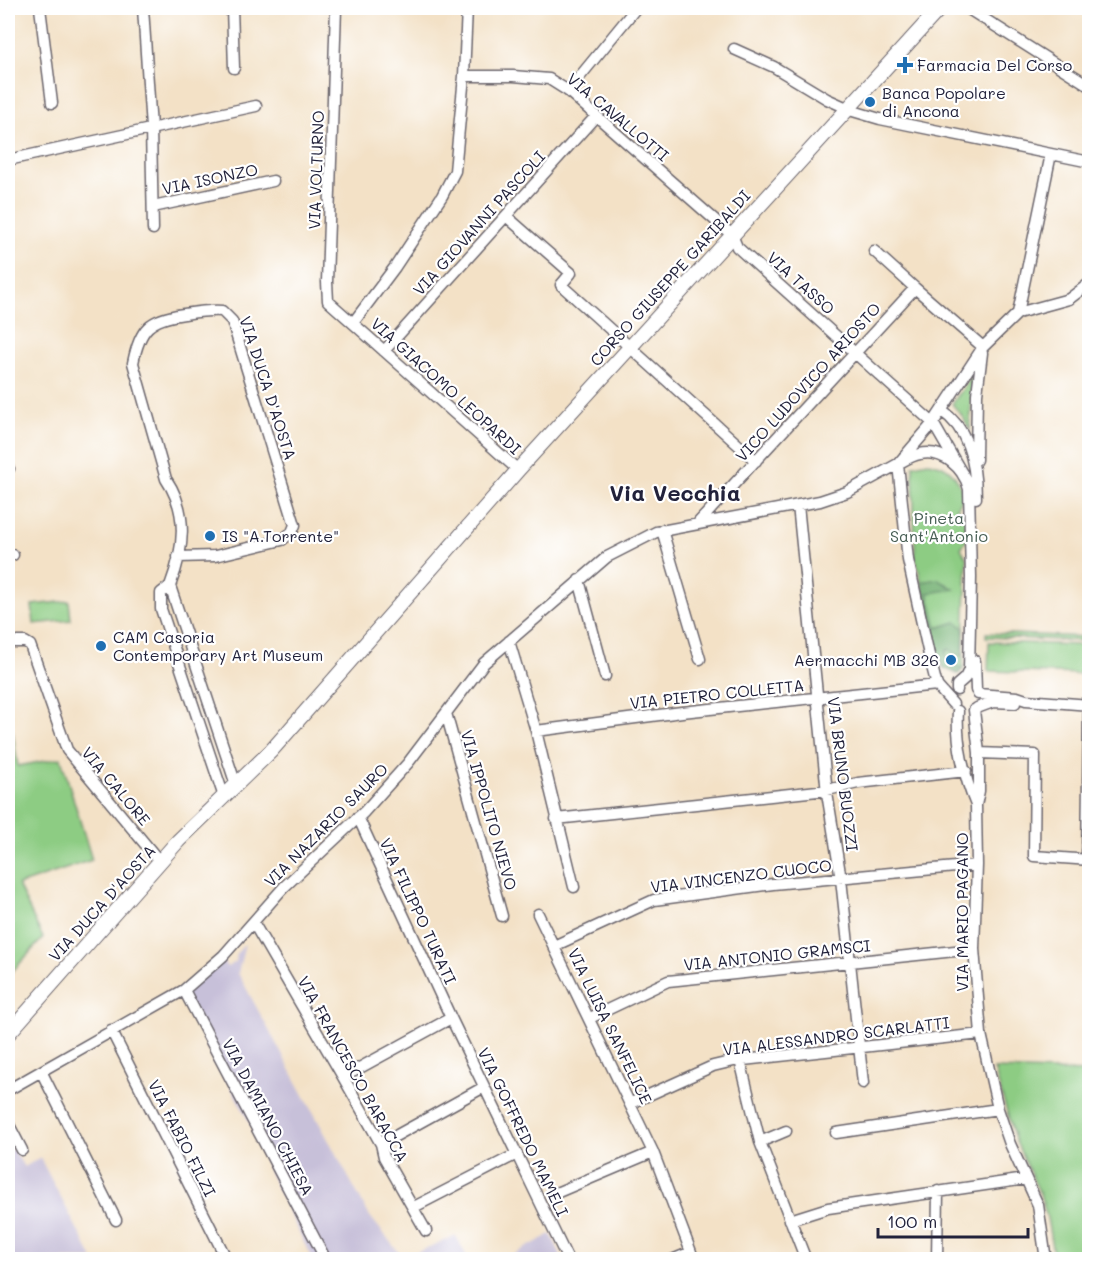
<svg xmlns="http://www.w3.org/2000/svg" width="1097" height="1267" font-family="Mali,sans-serif">
<style>
.industrial{fill:#c7c0d9}
.green{fill:#8dcc83;stroke:#58775f;stroke-width:1.5}
.forest{fill:#72b071;stroke:#4a6956;stroke-width:1.5}
.lines{fill:none;stroke-linecap:round;stroke-linejoin:round}
.street-casing{stroke:#6b656c;stroke-width:13}
.secondary-casing{stroke:#6b656c;stroke-width:16}
.street{stroke:#fff;stroke-width:10}
.secondary{stroke:#fff;stroke-width:14}
.poi-dot{fill:#1f6fb2;stroke:#fff;stroke-width:2}
.labels{text-anchor:middle;stroke-width:4.5;stroke-linejoin:round;paint-order:stroke}
.poi-label{font-size:16px;fill:#22223b;stroke:#fff;text-anchor:start}
.street-label{font-size:16px;fill:#22223b;stroke:#fff}
.park-label{font-size:16px;fill:#475e54;stroke:#fff}
.district-label{font-size:22px;font-weight:bold;fill:#22223b;stroke:#fff}
</style>
<rect width="100%" height="100%" fill="#fff"/>
<filter id="ink" filterUnits="userSpaceOnUse"><feTurbulence type="fractalNoise" baseFrequency=".0167" numOctaves="2"/><feDisplacementMap in="SourceGraphic" scale="12" xChannelSelector="R" yChannelSelector="G"/><feConvolveMatrix kernelMatrix="1 2 1 2 8 2 1 2 1" color-interpolation-filters="sRGB"/></filter>
<filter id="wash" filterUnits="userSpaceOnUse"><feTurbulence type="fractalNoise" baseFrequency=".008" numOctaves="4" result="noise"/><feDisplacementMap in="SourceGraphic" scale="24" xChannelSelector="R" yChannelSelector="G"/><feGaussianBlur stdDeviation="1.35" result="paint"/><feColorMatrix in="noise" values="0 0 0 0 0 0 0 0 0 0 0 0 0 0 0 0 0 1.4 0 .05"/><feComposite in="paint" operator="in"/></filter>
<g filter="url(#wash)">
<rect width="100%" height="100%" fill="#f3e1c6"/>
<path class="industrial" d="M 245,944 L 238,973 L 369,1215 L 403,1258 L 456,1236 L 468,1259 L 312,1259 L 269,1172 L 254,1131 L 182,995 L 219,955 L 227,967 L 236,962 L 237,953 Z
M 13,1149 L 24,1167 L 40,1158 L 93,1259 L 8,1259 L 8,1151 Z
M 551,1234 L 563,1260 L 504,1260 Z"/>
<path class="green" d="M 972,376 L 970,431 L 963,417 L 952,404 Z
M 928,462 C 949,464 958,477 964,496 L 957,508 L 966,517 L 966,541 L 961,548 L 967,559 L 963,669 L 958,674 L 944,668 L 942,665 L 915,556 L 913,465 Z
M 69,601 L 71,620 L 34,624 L 32,605 Z
M 986,633 L 1089,637 L 1088,693 L 1084,693 L 1085,641 L 986,637 Z
M 989,642 L 1082,645 L 1081,674 L 988,671 Z
M 13,733 L 18,766 L 61,758 L 92,860 L 18,885 L 43,938 L 8,976 L 8,734 Z
M 994,1069 L 1089,1072 L 1089,1259 L 1054,1259 L 1047,1218 L 1040,1194 L 1016,1142 Z"/>
<path class="forest" d="M 938,579 L 954,589 L 928,593 L 937,628 L 956,622 L 964,628 L 963,657 L 948,649 L 946,652 L 947,662 L 963,669 L 958,674 L 944,668 L 942,665 L 921,582 Z"/>
</g>
<g filter="url(#ink)">
<g class="lines">
<defs>
<path id="street" d="M 40,8 L 52,103
M 143,8 L 151,128 L 153,229
M 232,8 L 234,68
M 336,8 L 327,282 L 328,301 L 518,470
M 967,8 L 1090,86
M 734,49 L 774,67 L 827,99 L 847,108
M 464,76 L 513,76 L 549,79 L 568,91 L 732,235 L 737,247 L 933,423 L 967,482
M 568,91 L 636,8
M 846,109 L 880,119 L 1090,162
M 8,160 L 256,106
M 153,207 L 273,181
M 506,216 L 571,273 L 561,285 L 756,461
M 874,251 L 915,288
M 1018,313 L 1051,154
M 353,323 L 395,267 L 442,196 L 455,171 L 464,76 L 467,8
M 384,351 L 596,116
M 942,411 C 970,430 976,466 976,498
M 976,460 L 977,394 L 982,353
M 8,469 L 9,469
M 798,505 L 827,793 L 841,879 L 863,1083
M 699,522 L 915,288 L 983,347
M 662,530 L 700,659
M 8,555 L 13,555
M 178,557 L 215,556 L 282,540 L 292,532 L 295,525 L 232,321 L 222,311 C 209,310 197,312 184,314 C 149,319 140,328 133,363 L 166,479 C 189,513 184,549 170,586 L 236,785
M 579,580 L 605,676
M 170,586 L 161,593 L 161,609 L 224,797
M 509,641 L 536,731 L 574,887
M 8,642 L 25,642 L 30,645 L 67,750 L 160,862
M 975,661 L 976,690
M 978,694 L 1017,697 L 1026,700 L 1090,705
M 953,704 L 937,686 L 929,655 L 908,560 L 898,464 C 905,460 912,455 920,454 C 943,449 964,468 969,489 L 971,577 L 969,670 L 965,678 L 957,685 L 957,690
M 977,708 L 993,702 L 1015,703
M 974,710 L 979,753 L 979,791 L 976,805 L 977,865 L 974,949 L 981,1034 L 998,1109 L 1010,1144 L 1038,1205 L 1046,1260
M 958,711 C 956,742 964,777 976,805
M 446,713 L 502,916
M 536,731 L 682,712 L 937,685
M 979,753 L 1035,755 L 1034,856 L 1090,860
M 358,817 L 451,1018 L 568,1260
M 556,819 L 827,790 L 858,783 L 966,771
M 1087,860 L 1089,704
M 538,914 L 653,1152 L 691,1252 L 672,1260
M 253,922 L 343,1077 L 381,1144 L 384,1157 L 426,1231
M 554,946 L 654,900 L 773,884 L 977,865
M 184,990 L 326,1260
M 590,1018 L 668,981 L 974,949
M 111,1030 L 227,1260
M 740,1060 L 760,1142 L 806,1260
M 41,1071 L 116,1220
M 343,1077 L 451,1018
M 8,1090 L 184,990 L 223,956 L 284,887 L 364,812 L 408,763 L 484,663 L 607,557 L 656,532 L 820,501 L 847,492 L 898,464 L 933,423 L 983,347 L 1018,313 L 1069,299 L 1090,283
M 631,1103 L 713,1066 L 734,1061 L 981,1034
M 8,1123 L 22,1150
M 836,1133 L 998,1109
M 760,1142 L 786,1131
M 381,1144 L 484,1087
M 556,1193 L 653,1152
M 414,1207 L 517,1154
M 790,1220 L 828,1208 L 1026,1179
M 937,1260 L 938,1191"/>
<path id="secondary" d="M 8,1034 L 178,841 L 271,751 L 518,470 L 940,8"/>
</defs>
<use href="#street" class="street-casing"/>
<use href="#secondary" class="secondary-casing"/>
<use href="#street" class="street"/>
<use href="#secondary" class="secondary"/>
</g>
</g>
<g class="poi-dot">
<path d="M902 56h6v6h6v6h-6v6h-6v-6h-6v-6h6z"/>
<circle cx="870" cy="102" r="6"/>
<circle cx="210" cy="536" r="6"/>
<circle cx="101" cy="646" r="6"/>
<circle cx="951" cy="660" r="6"/>
</g>
<g class="labels">
<g class="poi-label">
<text x="917" y="71">Farmacia Del Corso</text>
<text x="882" y="99">Banca Popolare<tspan x="882" dy="18">di Ancona</tspan></text>
<text x="222" y="542">IS "A.Torrente"</text>
<text x="113" y="643">CAM Casoria<tspan x="113" dy="18">Contemporary Art Museum</tspan></text>
<text x="939" y="666" text-anchor="end">Aermacchi MB 326</text>
</g>
<g class="street-label">
<text transform="translate(618 117) rotate(40)" y="6">VIA CAVALLOTTI</text>
<text transform="translate(316 170) rotate(-88)" y="6">VIA VOLTURNO</text>
<text transform="translate(210 179) rotate(-12)" y="6">VIA ISONZO</text>
<text transform="translate(479 223) rotate(-48)" y="6">VIA GIOVANNI PASCOLI</text>
<text transform="translate(670 278) rotate(-48)" y="6">CORSO GIUSEPPE GARIBALDI</text>
<text transform="translate(801 283) rotate(42)" y="6">VIA TASSO</text>
<text transform="translate(808 382) rotate(-48)" y="6">VICO LUDOVICO ARIOSTO</text>
<text transform="translate(446 386) rotate(42)" y="6">VIA GIACOMO LEOPARDI</text>
<text transform="translate(268 388) rotate(72)" y="6">VIA DUCA D'AOSTA</text>
<text transform="translate(717 694) rotate(-6)" y="6">VIA PIETRO COLLETTA</text>
<text transform="translate(843 774) rotate(83)" y="6">VIA BRUNO BUOZZI</text>
<text transform="translate(116 786) rotate(50)" y="6">VIA CALORE</text>
<text transform="translate(489 810) rotate(74)" y="6">VIA IPPOLITO NIEVO</text>
<text transform="translate(326 825) rotate(-45)" y="6">VIA NAZARIO SAURO</text>
<text transform="translate(741 876) rotate(-7)" y="6">VIA VINCENZO CUOCO</text>
<text transform="translate(102 903) rotate(-48)" y="6">VIA DUCA D'AOSTA</text>
<text transform="translate(418 911) rotate(65)" y="6">VIA FILIPPO TURATI</text>
<text transform="translate(962 912) rotate(-90)" y="6">VIA MARIO PAGANO</text>
<text transform="translate(777 955) rotate(-6)" y="6">VIA ANTONIO GRAMSCI</text>
<text transform="translate(610 1026) rotate(64)" y="6">VIA LUISA SANFELICE</text>
<text transform="translate(836 1036) rotate(-7)" y="6">VIA ALESSANDRO SCARLATTI</text>
<text transform="translate(353 1069) rotate(61)" y="6">VIA FRANCESCO BARACCA</text>
<text transform="translate(268 1117) rotate(62)" y="6">VIA DAMIANO CHIESA</text>
<text transform="translate(523 1132) rotate(64)" y="6">VIA GOFFREDO MAMELI</text>
<text transform="translate(182 1138) rotate(63)" y="6">VIA FABIO FILZI</text>
</g>
<g class="park-label">
<text x="939" y="524">Pineta<tspan x="939" dy="18">Sant'Antonio</tspan></text>
</g>
<g class="district-label">
<text x="675" y="501">Via Vecchia</text>
</g>
</g>
<rect width="1097" height="1267" fill="none" stroke="#fff" stroke-width="30"/>
<path d="M878 1228v9h150v-9" fill="none" stroke="#22223b" stroke-width="3"/>
<text x="887" y="1228" font-size="18" fill="#22223b" stroke="#ffffff" stroke-width="4.5" paint-order="stroke">100 m</text>
</svg>
